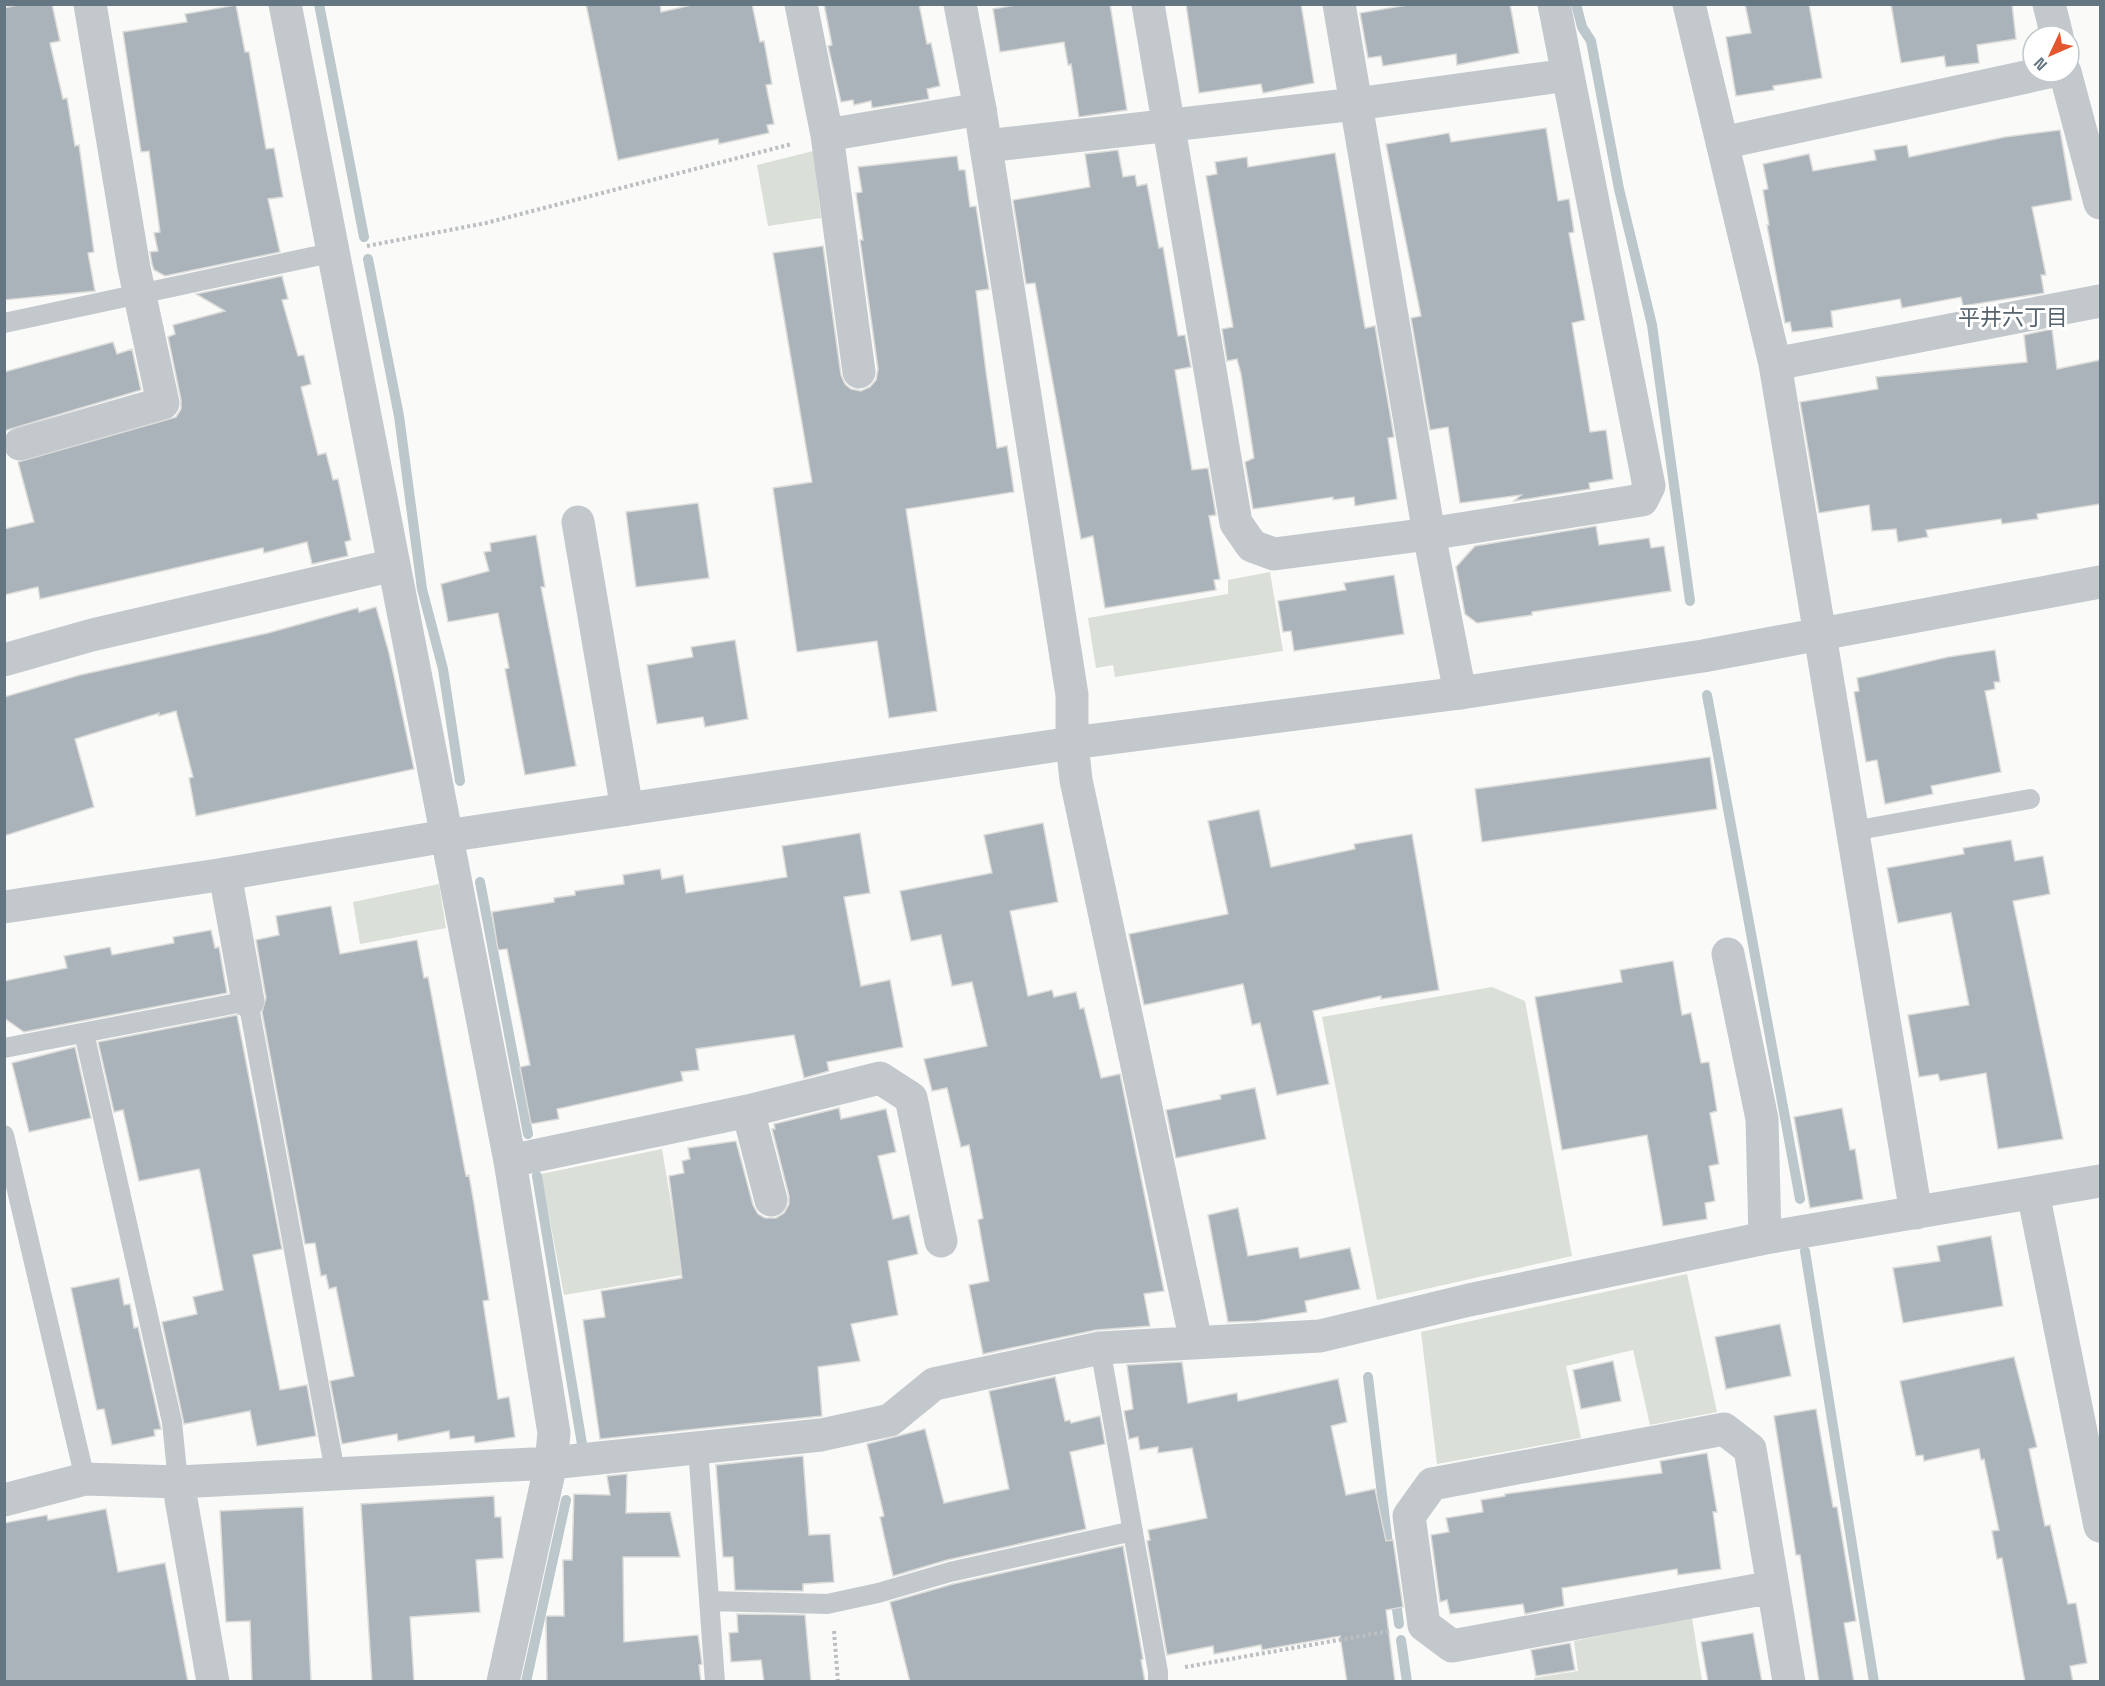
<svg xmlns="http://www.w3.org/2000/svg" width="2105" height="1686" font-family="'Space Grotesk','Noto Sans JP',sans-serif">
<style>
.green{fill:#dadfd7}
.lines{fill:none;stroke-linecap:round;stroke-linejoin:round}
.stream{stroke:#bbc7cb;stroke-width:10}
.building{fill:#aab3b9;stroke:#dcdcda;stroke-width:1.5}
.path{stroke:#bbbfc2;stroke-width:4;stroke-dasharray:3 3;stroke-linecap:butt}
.service{stroke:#c3c8cc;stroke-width:20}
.minor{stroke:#c3c8cc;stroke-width:33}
.tertiary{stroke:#c3c8cc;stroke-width:33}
.labels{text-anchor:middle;stroke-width:6;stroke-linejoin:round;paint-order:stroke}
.neighbourhood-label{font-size:22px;fill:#57646e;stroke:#fff}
</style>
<rect width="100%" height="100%" fill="#fafaf8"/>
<path class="green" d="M 813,151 L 821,218 L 768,226 L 757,165 Z
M 1270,572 L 1283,651 L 1115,677 L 1113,665 L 1096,668 L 1088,618 L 1228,594 L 1228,580 Z
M 439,884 L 446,928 L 360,944 L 353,902 Z
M 1492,987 L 1525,1001 L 1572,1256 L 1377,1300 L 1322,1017 Z
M 662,1149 L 683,1275 L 564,1295 L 541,1174 Z
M 1687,1274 L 1717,1412 L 1650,1425 L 1633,1350 L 1566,1366 L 1581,1438 L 1437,1464 L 1421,1332 Z
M 1692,1618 L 1702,1681 L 1534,1682 L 1534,1678 L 1578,1671 L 1574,1641 Z"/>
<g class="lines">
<path class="stream" d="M 319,4 L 364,237
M 1576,4 L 1582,27 L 1591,41 L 1619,189 L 1652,325 L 1690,601
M 368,259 L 399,416 L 422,589 L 443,669 L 460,781
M 1707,695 L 1800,1199
M 480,882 L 528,1134
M 537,1176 L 584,1456
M 1805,1251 L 1874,1682
M 1368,1377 L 1389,1553
M 1395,1595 L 1399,1624
M 1401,1640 L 1407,1682
M 526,1682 L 566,1500"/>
</g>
<path class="building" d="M 22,4 L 52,4 L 60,41 L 50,43 L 63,99 L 67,98 L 75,146 L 79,145 L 94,252 L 88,253 L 95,291 L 4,300 L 4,8 Z
M 586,4 L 660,4 L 661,12 L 696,4 L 752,4 L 760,42 L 764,41 L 772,84 L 766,85 L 774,124 L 767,125 L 769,133 L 719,144 L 718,139 L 618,160 Z
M 824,4 L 919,4 L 927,44 L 931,43 L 940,86 L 927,89 L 929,99 L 872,108 L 871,101 L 854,105 L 853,100 L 841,102 L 828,46 L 832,45 Z
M 1020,4 L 1110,4 L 1127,110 L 1079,117 L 1071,64 L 1068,65 L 1064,42 L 1000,52 L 993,9 Z
M 1186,4 L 1301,4 L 1314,83 L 1263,93 L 1261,84 L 1199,93 Z
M 1413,4 L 1510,4 L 1519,53 L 1457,65 L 1456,54 L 1383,66 L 1381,56 L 1368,58 L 1360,13 Z
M 1745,4 L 1809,4 L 1822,78 L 1773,86 L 1774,90 L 1736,96 L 1726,37 L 1751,33 Z
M 1891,4 L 2012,4 L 2016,39 L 1977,45 L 1979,63 L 1946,67 L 1944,56 L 1901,63 Z
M 236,5 L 245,52 L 249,52 L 266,149 L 274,148 L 283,197 L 268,199 L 280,252 L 165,276 L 154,270 L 152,264 L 150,252 L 158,251 L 154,233 L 160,232 L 149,151 L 141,152 L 123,32 L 187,22 L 185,14 Z
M 1546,128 L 1558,201 L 1569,199 L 1574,232 L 1569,233 L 1585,320 L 1572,323 L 1590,432 L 1606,430 L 1613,479 L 1589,483 L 1590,489 L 1514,501 L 1521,495 L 1460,503 L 1448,427 L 1430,430 L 1411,318 L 1421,316 L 1386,144 L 1449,133 L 1451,142 Z
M 2060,130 L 2072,200 L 2032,207 L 2046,275 L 2041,275 L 2044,293 L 1963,306 L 1961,297 L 1902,308 L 1900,299 L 1831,311 L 1833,327 L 1792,332 L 1790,322 L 1785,323 L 1767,225 L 1769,225 L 1763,190 L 1768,189 L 1763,164 L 1809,154 L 1813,171 L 1876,160 L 1874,150 L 1907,145 L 1909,157 L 2005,137 Z
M 1118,150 L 1123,177 L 1135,175 L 1137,186 L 1147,184 L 1159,248 L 1163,247 L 1178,336 L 1185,335 L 1191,367 L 1175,370 L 1192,470 L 1208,468 L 1216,515 L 1209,516 L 1220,579 L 1214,580 L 1216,590 L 1105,608 L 1093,536 L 1081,539 L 1035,283 L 1026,284 L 1013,200 L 1090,187 L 1085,154 Z
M 1335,153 L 1365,328 L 1375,326 L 1394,437 L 1388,438 L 1397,499 L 1355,506 L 1354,497 L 1333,500 L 1333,497 L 1253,509 L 1245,462 L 1254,458 L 1241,374 L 1237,359 L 1227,361 L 1222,329 L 1233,327 L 1206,176 L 1217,174 L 1215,162 L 1247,157 L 1248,167 Z
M 957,156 L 959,170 L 965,170 L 970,207 L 976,206 L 989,289 L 976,291 L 986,372 L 997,448 L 1007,446 L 1014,492 L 906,509 L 937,711 L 889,718 L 877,641 L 797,652 L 773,488 L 812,482 L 773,253 L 823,246 L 841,375 L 845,384 L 851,389 L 861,391 L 870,387 L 876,380 L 878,369 L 860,240 L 863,240 L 856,193 L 862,192 L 858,167 Z
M 282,276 L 288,299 L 282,300 L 298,356 L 304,355 L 311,384 L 301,387 L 318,455 L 326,453 L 333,480 L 338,479 L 351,540 L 345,542 L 348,556 L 312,564 L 307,542 L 264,553 L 263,548 L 40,599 L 38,587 L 4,595 L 4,529 L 34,522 L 18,462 L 176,417 L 181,409 L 181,400 L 168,337 L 175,334 L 173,325 L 225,311 L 196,294 Z
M 2052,329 L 2057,369 L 2100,360 L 2100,504 L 2037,514 L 2038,519 L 2002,524 L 2001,519 L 1926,530 L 1928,537 L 1898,542 L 1896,529 L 1872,531 L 1869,505 L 1819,513 L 1800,402 L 1878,389 L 1876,377 L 2027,362 L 2024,335 Z
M 113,342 L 117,354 L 132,349 L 141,390 L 4,431 L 4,372 Z
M 698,503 L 709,578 L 636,587 L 626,512 Z
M 1596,526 L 1599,545 L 1649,538 L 1651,548 L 1664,546 L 1671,591 L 1532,612 L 1532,615 L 1477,623 L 1465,614 L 1456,567 L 1475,546 Z
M 536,535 L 545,587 L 541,587 L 576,766 L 525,775 L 505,669 L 509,668 L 498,613 L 448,622 L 441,584 L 489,571 L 484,552 L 491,551 L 490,543 Z
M 1394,575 L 1404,634 L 1294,651 L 1291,631 L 1283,632 L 1278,601 L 1346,590 L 1344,583 Z
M 376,607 L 389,653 L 414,769 L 196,816 L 189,778 L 193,777 L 176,711 L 159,716 L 159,713 L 75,739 L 94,807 L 4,836 L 4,697 L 80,675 L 268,633 L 358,608 L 359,612 Z
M 735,640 L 748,719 L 705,727 L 703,717 L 657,724 L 647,665 L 693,657 L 691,647 Z
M 1995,650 L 2000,682 L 1994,682 L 1995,689 L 1985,691 L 2001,772 L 1931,786 L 1933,794 L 1885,804 L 1877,760 L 1866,762 L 1854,692 L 1859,691 L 1857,678 L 1948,657 Z
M 1710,757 L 1717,809 L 1482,842 L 1475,789 Z
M 1259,810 L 1271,867 L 1355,849 L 1354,844 L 1412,834 L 1439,990 L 1381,999 L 1381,996 L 1313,1011 L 1329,1084 L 1277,1095 L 1260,1023 L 1252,1025 L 1243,984 L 1144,1005 L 1129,934 L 1228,914 L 1208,821 Z
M 1043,823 L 1058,902 L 1010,911 L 1028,996 L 1052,990 L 1054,997 L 1076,992 L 1080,1009 L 1084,1008 L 1101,1078 L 1120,1074 L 1164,1291 L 1144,1294 L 1150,1326 L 1096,1330 L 983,1354 L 969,1285 L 989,1281 L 978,1220 L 983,1218 L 969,1145 L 961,1147 L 947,1088 L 932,1091 L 924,1059 L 987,1046 L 972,982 L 952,986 L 941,935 L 911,941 L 900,891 L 992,873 L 984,835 Z
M 860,833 L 870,893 L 844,897 L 861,986 L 890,980 L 903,1047 L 827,1062 L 829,1071 L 804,1078 L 794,1035 L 696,1049 L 699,1070 L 681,1072 L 683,1081 L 557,1109 L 559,1119 L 531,1124 L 520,1067 L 530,1065 L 507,949 L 498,950 L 492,912 L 554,902 L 554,898 L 575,895 L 575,891 L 624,884 L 623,875 L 660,869 L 662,879 L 683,875 L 686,893 L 787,877 L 782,846 Z
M 2011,840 L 2015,861 L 2043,856 L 2050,894 L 2013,901 L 2063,1139 L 1998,1149 L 1986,1073 L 1940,1081 L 1938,1074 L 1919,1077 L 1908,1015 L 1969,1005 L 1951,913 L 1898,923 L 1887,868 L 1964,854 L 1963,848 Z
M 331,906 L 340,954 L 417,940 L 424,978 L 428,977 L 466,1176 L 469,1175 L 474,1204 L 489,1300 L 483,1301 L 498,1399 L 509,1397 L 515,1437 L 475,1443 L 474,1436 L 450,1439 L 449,1431 L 398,1441 L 397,1434 L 342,1444 L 330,1381 L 354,1376 L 336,1287 L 329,1289 L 326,1275 L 321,1276 L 315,1243 L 305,1244 L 262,1012 L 266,998 L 256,940 L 279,935 L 276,916 Z
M 211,930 L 215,948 L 219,947 L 227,993 L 24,1032 L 4,1018 L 4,981 L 67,968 L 64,956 L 110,947 L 112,955 L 174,943 L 173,937 Z
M 1673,961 L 1682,1015 L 1691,1013 L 1701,1063 L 1709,1062 L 1717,1111 L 1710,1113 L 1719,1164 L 1709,1166 L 1715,1201 L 1705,1203 L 1707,1219 L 1663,1226 L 1647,1135 L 1562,1150 L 1535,997 L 1622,982 L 1620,970 Z
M 237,1015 L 282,1249 L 253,1255 L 280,1390 L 307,1385 L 316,1436 L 257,1446 L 250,1411 L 184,1424 L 162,1322 L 197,1314 L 193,1297 L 223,1290 L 200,1172 L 199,1169 L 139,1181 L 123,1110 L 114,1112 L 98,1042 Z
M 75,1047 L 91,1118 L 29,1132 L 12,1063 Z
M 1255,1088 L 1266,1139 L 1176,1158 L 1166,1110 L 1221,1099 L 1220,1095 Z
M 839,1108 L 841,1119 L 886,1109 L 896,1152 L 878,1156 L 893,1219 L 909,1215 L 918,1254 L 888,1261 L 898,1315 L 851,1324 L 860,1361 L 818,1367 L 822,1416 L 600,1439 L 583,1320 L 605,1317 L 601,1291 L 682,1278 L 669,1176 L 684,1173 L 682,1161 L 690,1159 L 688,1148 L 736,1141 L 753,1205 L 758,1214 L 765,1218 L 776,1218 L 784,1213 L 789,1204 L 789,1196 L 772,1129 L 775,1129 L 774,1124 Z
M 1842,1108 L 1850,1150 L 1855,1149 L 1863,1199 L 1810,1208 L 1794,1117 Z
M 1238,1208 L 1248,1256 L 1298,1247 L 1300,1258 L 1350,1248 L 1360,1289 L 1305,1301 L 1307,1312 L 1256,1321 L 1228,1322 L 1208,1215 Z
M 1991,1236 L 2003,1306 L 1903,1323 L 1893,1268 L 1940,1261 L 1937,1246 Z
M 119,1278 L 124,1305 L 130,1304 L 134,1328 L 138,1327 L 161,1429 L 154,1430 L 155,1436 L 112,1445 L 104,1409 L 97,1410 L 71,1288 Z
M 1780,1324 L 1791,1376 L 1726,1389 L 1715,1337 Z
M 2014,1357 L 2037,1447 L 2029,1449 L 2045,1526 L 2050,1525 L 2068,1604 L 2076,1603 L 2087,1663 L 2070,1666 L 2073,1682 L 2025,1682 L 2002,1558 L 1997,1559 L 1992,1531 L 1999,1530 L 1984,1459 L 1981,1460 L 1979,1449 L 1924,1461 L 1923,1455 L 1916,1456 L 1900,1381 Z
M 1613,1361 L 1621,1401 L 1581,1409 L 1573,1370 Z
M 1182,1362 L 1188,1403 L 1237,1393 L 1238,1401 L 1338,1379 L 1347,1422 L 1331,1426 L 1346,1495 L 1375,1489 L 1386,1541 L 1393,1540 L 1403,1607 L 1386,1610 L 1395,1682 L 1347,1682 L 1340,1636 L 1262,1650 L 1261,1645 L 1214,1654 L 1213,1646 L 1167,1655 L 1147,1541 L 1150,1540 L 1148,1530 L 1207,1518 L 1192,1448 L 1158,1453 L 1158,1447 L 1140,1450 L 1138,1437 L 1129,1439 L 1124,1411 L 1133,1409 L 1127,1365 Z
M 1055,1377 L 1065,1421 L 1070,1420 L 1071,1423 L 1100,1416 L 1105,1444 L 1070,1452 L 1086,1529 L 947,1560 L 893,1576 L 880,1517 L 884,1516 L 867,1444 L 925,1429 L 944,1503 L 1009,1489 L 989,1391 Z
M 1816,1409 L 1833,1507 L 1837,1507 L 1856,1621 L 1844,1623 L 1854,1682 L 1819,1682 L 1800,1555 L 1796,1555 L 1774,1416 Z
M 1707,1453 L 1717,1512 L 1713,1512 L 1721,1569 L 1678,1575 L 1677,1569 L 1562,1588 L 1564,1606 L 1525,1614 L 1523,1604 L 1450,1614 L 1447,1600 L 1440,1602 L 1431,1535 L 1449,1532 L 1446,1518 L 1483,1512 L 1481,1500 L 1505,1496 L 1505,1494 L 1662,1473 L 1660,1461 Z
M 803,1456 L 809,1535 L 830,1534 L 834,1582 L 803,1584 L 803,1591 L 735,1590 L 733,1557 L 723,1557 L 716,1465 Z
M 627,1474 L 626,1513 L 670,1512 L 680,1557 L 623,1557 L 624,1642 L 698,1635 L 702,1664 L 699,1665 L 701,1682 L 547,1682 L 546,1616 L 564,1616 L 563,1560 L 572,1560 L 574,1494 L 610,1495 L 607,1476 Z
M 494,1496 L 495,1517 L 501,1517 L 503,1558 L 476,1560 L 480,1612 L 410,1617 L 414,1682 L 372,1682 L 361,1504 Z
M 303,1507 L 311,1682 L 252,1682 L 250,1621 L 226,1622 L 220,1511 Z
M 106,1509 L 118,1572 L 165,1563 L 188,1682 L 4,1682 L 4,1523 L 47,1515 L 48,1520 Z
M 1123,1546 L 1143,1659 L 1141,1660 L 1145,1682 L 910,1682 L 890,1602 L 953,1584 Z
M 737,1614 L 805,1615 L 811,1682 L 764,1682 L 761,1660 L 731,1662 L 729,1633 L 738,1632 Z
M 1753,1633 L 1762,1682 L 1708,1682 L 1701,1642 Z
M 1570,1643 L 1575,1670 L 1536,1676 L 1531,1650 Z"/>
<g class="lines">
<path class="path" d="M 367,246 L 486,223 L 792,144
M 834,1631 L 838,1682
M 1185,1667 L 1390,1631"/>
<path class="service" d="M 4,323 L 335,252
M 1853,831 L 2030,799
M 84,1033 L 172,1422 L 178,1482
M 4,1048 L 248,1001 L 335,1472
M 4,1135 L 85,1479
M 1100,1348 L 1158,1672 L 1158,1682
M 698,1448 L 715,1682
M 710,1601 L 827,1604 L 878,1593 L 950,1572 L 1133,1531"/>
<path class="minor" d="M 285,4 L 394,565
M 801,4 L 827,135 L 859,372
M 1148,4 L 1236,523 L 1252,546 L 1274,554 L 1429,534 L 1642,500 L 1649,486 L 1554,4
M 1339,4 L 1429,534 L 1460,693
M 1689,4 L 1775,364 L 1916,1213
M 2049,4 L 2057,36
M 2065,72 L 2100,203
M 827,135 L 980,109
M 1722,143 L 2049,72
M 986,146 L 1356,104 L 1568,75
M 1775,364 L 2100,301
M 20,444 L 163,403 L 134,268 L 90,4
M 578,522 L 627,809
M 4,660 L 92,635 L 394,565 L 510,1161 L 554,1433 L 551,1463 L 503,1682
M 1072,743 L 1076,780 L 1196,1342
M 225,874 L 248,1001
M 1728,954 L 1762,1119 L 1765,1238
M 748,1111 L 771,1200
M 510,1161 L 748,1111 L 880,1078 L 911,1098 L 941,1241
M 2033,1193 L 2100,1526
M 178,1482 L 213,1682
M 4,1500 L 85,1479 L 178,1482 L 551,1463 L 821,1435 L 890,1420 L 934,1384 L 1100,1348 L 1320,1336 L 1469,1300 L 1765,1238 L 2100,1181
M 1773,1587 L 1452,1646 L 1424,1625 L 1409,1516 L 1432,1484 L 1724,1429 L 1750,1449 L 1789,1682"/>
<path class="tertiary" d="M 960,4 L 980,109 L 1072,695 L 1072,743
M 4,907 L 225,874 L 446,836 L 1072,743 L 1460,693 L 1703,656 L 2100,582"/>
</g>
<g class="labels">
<g class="neighbourhood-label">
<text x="2013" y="325">平井六丁目</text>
</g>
</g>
<rect width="2105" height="1686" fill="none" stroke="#657683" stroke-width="12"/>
<g transform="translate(2051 54) rotate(226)"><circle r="28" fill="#ffffff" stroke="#c1c8cd" stroke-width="1.5"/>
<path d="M0-4.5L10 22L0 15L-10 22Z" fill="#e4572e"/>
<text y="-9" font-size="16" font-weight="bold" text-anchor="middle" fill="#657683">N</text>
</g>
</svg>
